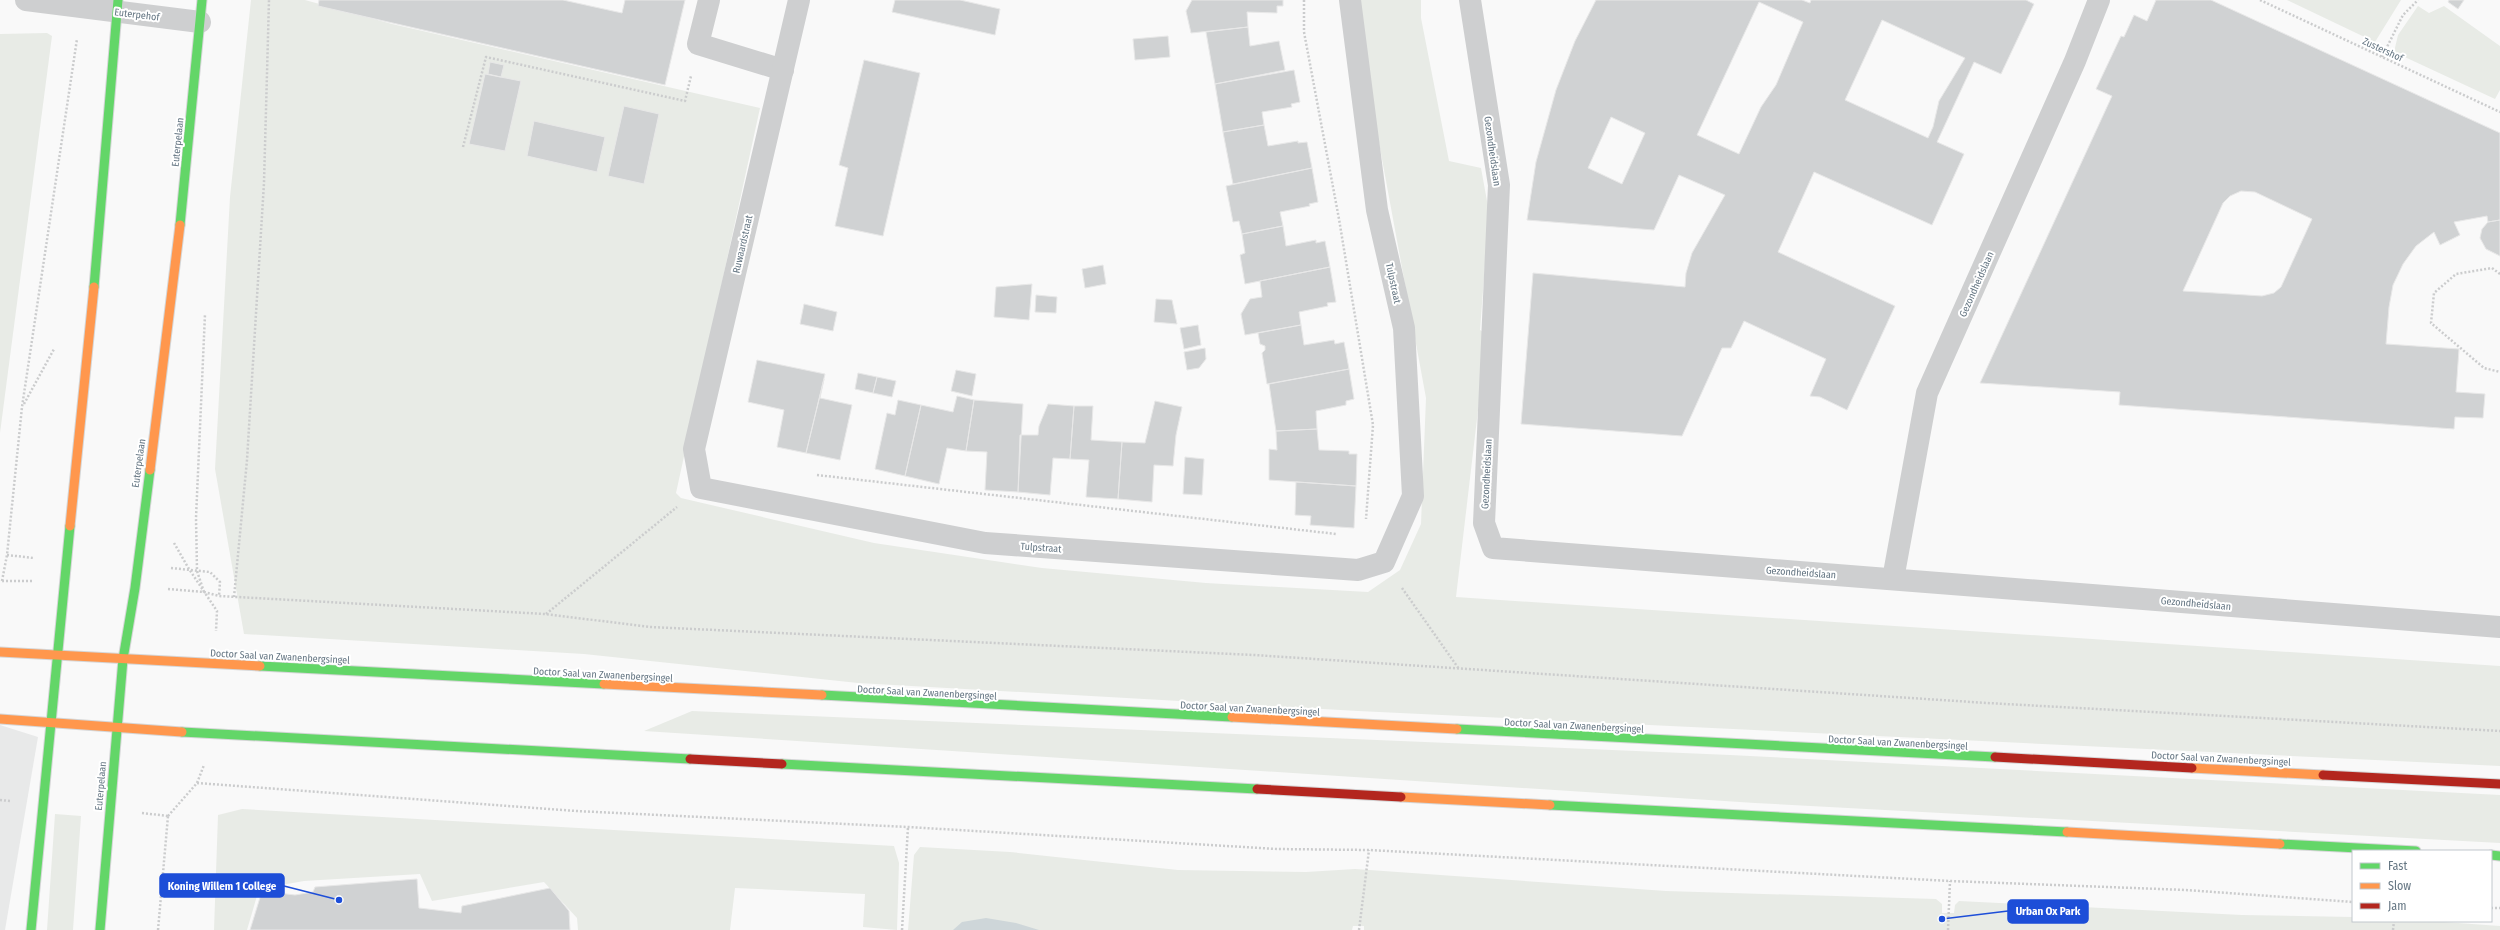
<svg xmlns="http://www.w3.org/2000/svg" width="2500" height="930" font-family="'Fira Sans Condensed',sans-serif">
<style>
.built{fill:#e8e9e9}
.green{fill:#e8ebe6}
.water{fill:#ced6d9}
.building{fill:#d0d2d3;stroke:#e8e8e8;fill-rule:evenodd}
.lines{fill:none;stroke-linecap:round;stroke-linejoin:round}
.fast-casing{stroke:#d5d6d7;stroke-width:11}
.slow-casing{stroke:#d5d6d7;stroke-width:11}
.jam-casing{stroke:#d5d6d7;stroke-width:11}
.path{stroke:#cbcccd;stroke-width:2.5;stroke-dasharray:2 2;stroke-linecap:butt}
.lane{stroke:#cecfd0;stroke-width:22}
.street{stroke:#cecfd0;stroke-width:22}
.fast{stroke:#63d668;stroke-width:9}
.slow{stroke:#ff974d;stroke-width:9}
.jam{stroke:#b3261e;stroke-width:9}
.labels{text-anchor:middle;stroke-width:4;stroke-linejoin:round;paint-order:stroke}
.street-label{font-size:10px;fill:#657683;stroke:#fff}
.leader{fill:none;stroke:#1d4ed8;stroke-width:1.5}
.callout-dot{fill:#1d4ed8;stroke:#fff;stroke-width:1.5}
.callout{fill:#1d4ed8;stroke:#1d4ed8;stroke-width:1.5}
.callout-label{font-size:11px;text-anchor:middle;font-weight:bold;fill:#fff}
</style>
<rect width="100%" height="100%" fill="#f9f9f9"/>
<path class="built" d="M 0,725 L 38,737 L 5,930 L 0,930 Z"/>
<path class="green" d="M 251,0 L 305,0 L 392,24 L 760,108 L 676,493 L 681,498 L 874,543 L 1042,568 L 1206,583 L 1368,592 L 1400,570 L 1421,524 L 1426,398 L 1361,45 L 1360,0 L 1421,0 L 1421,18 L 1449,161 L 1481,168 L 1489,212 L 1480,330 L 1487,334 L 1456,597 L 2500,666 L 2500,766 L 1358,711 L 858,683 L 584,654 L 244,634 L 215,469 L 230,197 Z
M 2287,0 L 2401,0 L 2375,42 Z
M 2418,6 L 2429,13 L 2444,6 L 2500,46 L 2500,90 L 2495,99 L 2394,52 L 2398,35 Z
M 47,33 L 52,36 L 0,433 L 0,34 Z
M 692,711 L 1730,755 L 2500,795 L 2500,843 L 1755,803 L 644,731 Z
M 242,809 L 894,846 L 899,863 L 897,930 L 863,927 L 865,894 L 735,888 L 730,930 L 578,930 L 577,918 L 544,882 L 432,901 L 420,874 L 304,881 L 259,889 L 247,930 L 214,930 L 218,815 Z
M 55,814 L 81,816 L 73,930 L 47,930 Z
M 920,847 L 1010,852 L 1178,870 L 1306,872 L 1355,869 L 1666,891 L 1936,899 L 1942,904 L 1942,913 L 1954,913 L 1955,905 L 1959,901 L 2242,915 L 2353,917 L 2353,921 L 2430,921 L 2500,926 L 2500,930 L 1364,930 L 1364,926 L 1353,926 L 1352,930 L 908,930 L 914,855 Z"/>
<path class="water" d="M 986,918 L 1016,923 L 1039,930 L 953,930 L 962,922 Z"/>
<path class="building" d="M 319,0 L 563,0 L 622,13 L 625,0 L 685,0 L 665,85 L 318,6 Z
M 895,0 L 960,0 L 1000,9 L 995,35 L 892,12 Z
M 1192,0 L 1283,0 L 1283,6 L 1277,6 L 1277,13 L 1247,12 L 1248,27 L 1191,33 L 1186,11 Z
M 1596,0 L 1802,0 L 1810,3 L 1811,0 L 2026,0 L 2034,4 L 2001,74 L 1974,62 L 1937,142 L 1964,154 L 1932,225 L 1814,172 L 1778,252 L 1895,306 L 1847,410 L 1820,397 L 1810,396 L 1826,359 L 1744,321 L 1731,348 L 1722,348 L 1682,436 L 1521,424 L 1533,273 L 1685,287 L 1686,273 L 1692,253 L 1725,195 L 1679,175 L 1654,230 L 1527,220 L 1536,162 L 1556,90 L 1575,41 ZM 1759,2 L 1803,22 L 1776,85 L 1761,107 L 1739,154 L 1697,135 ZM 1882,20 L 1965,58 L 1939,101 L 1933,127 L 1928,138 L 1845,100 ZM 1611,117 L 1645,133 L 1622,184 L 1588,168 Z
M 2156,0 L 2211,0 L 2500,133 L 2500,220 L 2488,222 L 2487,216 L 2454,222 L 2460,235 L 2440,245 L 2434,232 L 2416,246 L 2403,264 L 2393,285 L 2389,307 L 2386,344 L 2459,349 L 2456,392 L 2485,394 L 2483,418 L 2455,417 L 2454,429 L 2119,405 L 2120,392 L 1980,383 L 2112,96 L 2096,89 L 2121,36 L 2124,37 L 2134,15 L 2147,21 ZM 2241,191 L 2255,192 L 2312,219 L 2281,287 L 2274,293 L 2262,296 L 2183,291 L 2223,203 L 2230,196 Z
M 2464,0 L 2458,9 L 2448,2 L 2449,0 Z
M 1248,27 L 1250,46 L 1279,41 L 1285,70 L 1215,84 L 1206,32 Z
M 1168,36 L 1170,57 L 1135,60 L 1133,39 Z
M 864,60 L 920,73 L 883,236 L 835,226 L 848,168 L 839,165 Z
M 490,62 L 504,65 L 501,77 L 488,74 Z
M 1294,70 L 1300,102 L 1291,104 L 1292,107 L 1262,112 L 1264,125 L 1223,132 L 1215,84 Z
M 485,74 L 521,81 L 505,151 L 469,144 Z
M 624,106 L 659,114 L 644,184 L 608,176 Z
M 534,121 L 605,137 L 597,172 L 527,156 Z
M 1264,125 L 1268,146 L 1298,141 L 1298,143 L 1307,142 L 1312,168 L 1233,184 L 1223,132 Z
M 1312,168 L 1318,202 L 1309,204 L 1310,206 L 1280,212 L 1283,226 L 1242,234 L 1239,221 L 1233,222 L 1226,186 Z
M 2500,220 L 2500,256 L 2486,249 L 2480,238 L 2482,229 L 2488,222 Z
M 1283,226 L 1286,246 L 1316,240 L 1316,243 L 1325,241 L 1330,267 L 1245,284 L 1240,255 L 1245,253 L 1242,234 Z
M 1103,265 L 1106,284 L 1085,288 L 1082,269 Z
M 1330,267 L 1336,302 L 1327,303 L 1328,306 L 1299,312 L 1301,325 L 1245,335 L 1241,314 L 1250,299 L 1262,297 L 1260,281 Z
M 1032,284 L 1029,320 L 994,317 L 996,287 Z
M 1036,295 L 1057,297 L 1056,313 L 1035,312 Z
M 1156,299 L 1172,300 L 1177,324 L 1154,322 Z
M 804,304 L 837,312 L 833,331 L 800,324 Z
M 1198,325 L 1201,345 L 1184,349 L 1180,328 Z
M 1301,325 L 1304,345 L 1334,340 L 1335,344 L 1344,342 L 1349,369 L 1267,384 L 1262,353 L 1265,350 L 1265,346 L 1260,344 L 1258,333 Z
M 1205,348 L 1206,359 L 1199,368 L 1187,370 L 1184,352 Z
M 757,360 L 825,374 L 806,453 L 777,447 L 784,410 L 748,402 Z
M 1349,369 L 1354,399 L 1346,401 L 1346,405 L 1316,411 L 1317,429 L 1276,431 L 1269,384 Z
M 956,370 L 976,374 L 972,396 L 951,391 Z
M 858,373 L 877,377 L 873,393 L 855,389 Z
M 877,377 L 896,381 L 892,397 L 873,393 Z
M 824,379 L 820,398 L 852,405 L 840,460 L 806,453 Z
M 957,396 L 974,400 L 966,451 L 947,448 L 939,484 L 905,476 L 921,405 L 953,412 Z
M 898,400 L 921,405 L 905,476 L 875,469 L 887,413 L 895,415 Z
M 974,400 L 1023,404 L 1018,492 L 985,490 L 987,452 L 966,451 Z
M 1155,401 L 1182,407 L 1176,435 L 1173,466 L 1154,465 L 1152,502 L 1118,499 L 1122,442 L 1145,443 Z
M 1048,404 L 1074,406 L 1070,459 L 1053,458 L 1050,495 L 1018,492 L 1020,435 L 1038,435 L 1039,426 Z
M 1074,406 L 1093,406 L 1091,440 L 1122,442 L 1118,499 L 1086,497 L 1089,460 L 1070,459 Z
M 1317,429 L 1319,450 L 1349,451 L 1349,454 L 1357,454 L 1356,486 L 1269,480 L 1269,449 L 1277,450 L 1276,431 Z
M 1185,457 L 1204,459 L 1202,495 L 1183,494 Z
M 1296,482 L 1356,486 L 1354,528 L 1310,525 L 1311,516 L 1295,515 Z
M 417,879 L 419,908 L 461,913 L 462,906 L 550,888 L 569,911 L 570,930 L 250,930 L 262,891 L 295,895 L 313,892 L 315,887 Z"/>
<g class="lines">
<defs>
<path id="fast" d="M 180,225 L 202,0
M 94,287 L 118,0
M 260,666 L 604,684
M 822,695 L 1232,717
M 1457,729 L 1995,757
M 182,732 L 690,759
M 782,764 L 1257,789
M 1550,805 L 2067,832
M 2280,844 L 2416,851
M 2491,855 L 2500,856
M 31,930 L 70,526
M 100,930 L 123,659 L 135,588 L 150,470"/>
<path id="slow" d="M 150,470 L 180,225
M 70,526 L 94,287
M 0,652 L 260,666
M 604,684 L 822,695
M 1232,717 L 1457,729
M 0,719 L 182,732
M 2192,768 L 2323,775
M 1401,797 L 1550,805
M 2067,832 L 2280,844"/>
<path id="jam" d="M 1995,757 L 2192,768
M 690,759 L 782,764
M 2323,775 L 2500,784
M 1257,789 L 1401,797"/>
</defs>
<use href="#fast" class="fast-casing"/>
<use href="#slow" class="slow-casing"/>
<use href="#jam" class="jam-casing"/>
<path class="path" d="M 1304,0 L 1304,32 L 1339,219 L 1373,425 L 1366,519
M 2260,0 L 2500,112
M 2382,57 L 2403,15 L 2418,0
M 463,147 L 486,57 L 685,101 L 691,76
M 2500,274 L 2492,268 L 2456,274 L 2434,293 L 2431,323 L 2484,368 L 2500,372
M 24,404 L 54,349
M 817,475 L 1336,534
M 174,543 L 189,569 L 217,611 L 216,631
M 7,555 L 34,558
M 171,568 L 210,572 L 220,582 L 219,596
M 2,581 L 33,581
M 2,581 L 7,555 L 22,407 L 77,39
M 1402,588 L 1459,669
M 168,589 L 204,592 L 219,596 L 545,614 L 650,627 L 1254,655 L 1987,703 L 2500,731
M 204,592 L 197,571 L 196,518 L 205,314
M 234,597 L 247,460 L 264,183 L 269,0
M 546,614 L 677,507
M 197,783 L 576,811 L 908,827 L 1277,849 L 1369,850 L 1950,881 L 2186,890 L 2353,902
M 0,800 L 10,801
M 142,813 L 168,816
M 168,816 L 197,783 L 204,765
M 2491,908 L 2500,908
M 158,930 L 168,816
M 902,930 L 908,827
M 1359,930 L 1369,850
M 1948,930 L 1950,881
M 2393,930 L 2394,921"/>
<path class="lane" d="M 709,0 L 698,44 L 783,70"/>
<path class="street" d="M 26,0 L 200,22
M 799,0 L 694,449 L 701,488 L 985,543 L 1358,570 L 1384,562 L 1413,496 L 1404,328 L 1377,210 L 1350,0
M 1470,0 L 1499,185 L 1484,523 L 1493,548 L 2500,627
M 1893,579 L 1927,393 L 2075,61 L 2099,0"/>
<use href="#fast" class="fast"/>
<use href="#slow" class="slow"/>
<use href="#jam" class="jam"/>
</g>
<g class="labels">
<g class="street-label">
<text transform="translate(137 14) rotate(7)" y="4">Euterpehof</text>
<text transform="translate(2383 49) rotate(25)" y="4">Zustershof</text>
<text transform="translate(177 142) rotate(-84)" y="4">Euterpelaan</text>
<text transform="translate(1493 151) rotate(82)" y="4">Gezondheidslaan</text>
<text transform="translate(742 244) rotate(-77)" y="4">Ruwaardstraat</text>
<text transform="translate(1394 283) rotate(78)" y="4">Tulpstraat</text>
<text transform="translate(1976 284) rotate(-66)" y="4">Gezondheidslaan</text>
<text transform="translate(138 463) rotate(-82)" y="4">Euterpelaan</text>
<text transform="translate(1486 474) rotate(-87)" y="4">Gezondheidslaan</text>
<text transform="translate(1041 547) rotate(4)" y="4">Tulpstraat</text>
<text transform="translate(1801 572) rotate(4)" y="4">Gezondheidslaan</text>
<text transform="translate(2196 603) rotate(5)" y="4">Gezondheidslaan</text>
<text transform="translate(280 656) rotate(3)" y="4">Doctor Saal van Zwanenbergsingel</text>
<text transform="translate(603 674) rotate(3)" y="4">Doctor Saal van Zwanenbergsingel</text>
<text transform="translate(927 692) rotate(3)" y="4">Doctor Saal van Zwanenbergsingel</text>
<text transform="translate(1250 708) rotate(3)" y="4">Doctor Saal van Zwanenbergsingel</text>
<text transform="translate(1574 725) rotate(3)" y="4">Doctor Saal van Zwanenbergsingel</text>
<text transform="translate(1898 742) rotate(3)" y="4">Doctor Saal van Zwanenbergsingel</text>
<text transform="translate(2221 758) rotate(3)" y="4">Doctor Saal van Zwanenbergsingel</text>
<text transform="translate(100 786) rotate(-85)" y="4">Euterpelaan</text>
</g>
</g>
<path class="leader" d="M339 900L284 886M1942 919L2008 911"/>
<g class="callout-dot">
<circle cx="339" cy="900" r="4"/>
<circle cx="1942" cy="919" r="4"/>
</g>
<g class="callout">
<rect x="160" y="874" width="124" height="23" rx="4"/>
<rect x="2008" y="900" width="80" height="23" rx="4"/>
</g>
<g class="callout-label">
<text x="222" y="890">Koning Willem 1 College</text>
<text x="2048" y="915">Urban Ox Park</text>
</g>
<rect x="2352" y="850" width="140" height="72" fill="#ffffff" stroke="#c1c8cd"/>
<rect x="2360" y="863" width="20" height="6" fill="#63d668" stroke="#c1c8cd"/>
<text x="2388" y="870" font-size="12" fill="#657683">Fast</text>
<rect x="2360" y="883" width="20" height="6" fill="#ff974d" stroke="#c1c8cd"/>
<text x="2388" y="890" font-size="12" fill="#657683">Slow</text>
<rect x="2360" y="903" width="20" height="6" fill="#b3261e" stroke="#c1c8cd"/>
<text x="2388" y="910" font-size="12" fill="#657683">Jam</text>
</svg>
